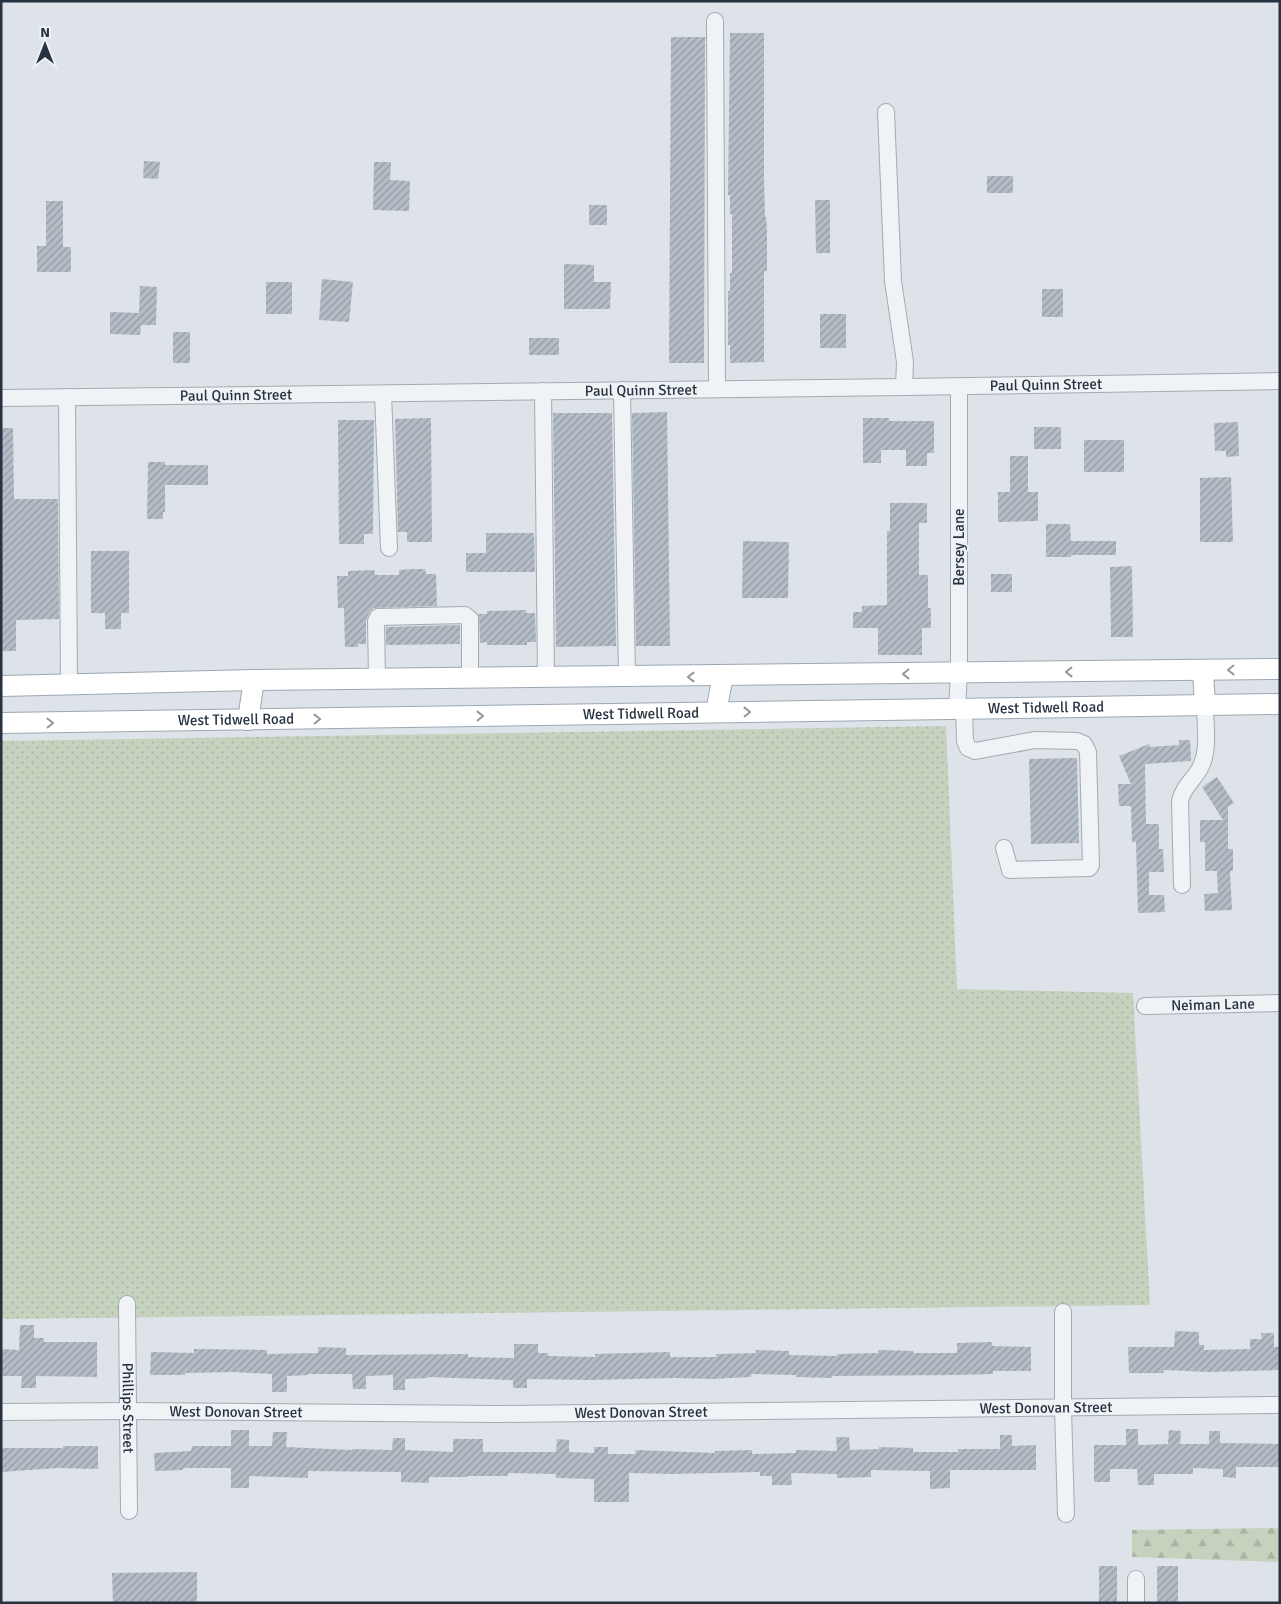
<svg xmlns="http://www.w3.org/2000/svg" width="1281" height="1604" font-family="Signika,sans-serif">
<style>
.grass{fill:url(#grass-dots)}
.forest{fill:url(#forest-firs)}
.building{fill:url(#building-hatch)}
.lines{fill:none;stroke-linecap:round;stroke-linejoin:round}
.minor-casing{stroke:#a2aab2;stroke-width:18}
.major-casing{stroke:#9ca8b4;stroke-width:22}
.minor{stroke:#f0f3f6;stroke-width:16}
.major{stroke:#fff;stroke-width:20}
.oneway{stroke:#92989f}
.labels{text-anchor:middle;stroke-width:4;stroke-linejoin:round;paint-order:stroke}
.street-label{font-size:15px;fill:#26323f;stroke:#ecf1f5}
</style>
<defs>
<pattern id="grass-dots" width="8" height="8" patternUnits="userSpaceOnUse" patternTransform="scale(1.25)"><rect width="8" height="8" fill="#c5d2be"/><path d="M2 2h.1M6 6h.1" fill="none" stroke="#a9b5a4" stroke-width="1.8" stroke-linecap="round"/></pattern>
<pattern id="forest-firs" width="22" height="20" patternUnits="userSpaceOnUse" patternTransform="scale(1.25)"><rect width="22" height="20" fill="#c5d2be"/><path d="M5 1l3.5 6h-7zM16 11l3.5 6h-7z" fill="#a9b5a4"/></pattern>
<pattern id="building-hatch" width="6" height="6" patternUnits="userSpaceOnUse" patternTransform="scale(1.25)"><rect width="6" height="6" fill="#b4bcc5"/><path d="M-1 1l2-2M0 6l6-6M5 7l2-2" fill="none" stroke="#9299a1"/></pattern>
</defs>
<rect width="100%" height="100%" fill="#dde3e8"/>
<path class="grass" d="M 946,726 L 957,989 L 1133,993 L 1150,1305 L 1,1319 L 1,741 Z"/>
<path class="forest" d="M 1280,1528 L 1280,1562 L 1132,1557 L 1132,1530 Z"/>
<path class="building" d="M 730,33 L 764,33 L 764,177 L 765,217 L 766,217 L 767,233 L 767,271 L 764,271 L 764,362 L 730,363 L 730,345 L 728,345 L 728,291 L 730,291 L 730,273 L 732,273 L 732,214 L 730,214 L 730,195 L 728,195 Z
M 671,37 L 705,37 L 704,363 L 669,363 Z
M 144,161 L 160,162 L 158,179 L 143,178 Z
M 374,162 L 391,162 L 390,180 L 410,181 L 409,211 L 373,210 Z
M 987,176 L 1013,176 L 1013,193 L 987,193 Z
M 815,200 L 830,200 L 830,253 L 816,253 Z
M 46,201 L 63,201 L 63,247 L 71,247 L 71,272 L 37,272 L 37,246 L 46,246 Z
M 589,205 L 607,205 L 607,225 L 589,225 Z
M 564,264 L 594,265 L 594,282 L 611,282 L 610,309 L 564,309 Z
M 322,279 L 353,282 L 349,322 L 319,320 Z
M 266,282 L 292,282 L 292,314 L 266,314 Z
M 140,286 L 157,287 L 156,325 L 141,325 L 140,335 L 110,334 L 110,312 L 139,313 Z
M 1042,289 L 1063,289 L 1063,317 L 1042,317 Z
M 820,314 L 846,314 L 846,348 L 820,348 Z
M 173,332 L 190,332 L 190,363 L 173,363 Z
M 529,338 L 559,338 L 559,355 L 529,355 Z
M 667,412 L 670,646 L 636,646 L 632,413 Z
M 553,413 L 612,413 L 616,646 L 556,647 Z
M 431,418 L 432,542 L 407,542 L 407,532 L 398,532 L 395,419 Z
M 863,418 L 889,418 L 889,421 L 934,421 L 934,453 L 927,453 L 927,466 L 906,466 L 906,450 L 881,450 L 881,463 L 863,463 Z
M 338,420 L 374,420 L 373,534 L 364,534 L 364,544 L 339,544 Z
M 1238,422 L 1239,456 L 1226,457 L 1226,451 L 1215,451 L 1214,423 Z
M 1034,427 L 1061,427 L 1061,449 L 1034,449 Z
M 1,428 L 13,428 L 14,499 L 58,499 L 59,619 L 16,620 L 16,651 L 1,651 Z
M 1084,440 L 1124,440 L 1124,472 L 1084,472 Z
M 1010,456 L 1028,456 L 1028,492 L 1038,492 L 1038,521 L 998,522 L 998,492 L 1010,492 Z
M 148,462 L 165,462 L 165,465 L 208,465 L 208,485 L 165,485 L 165,512 L 163,512 L 163,519 L 147,519 Z
M 1231,477 L 1233,542 L 1200,542 L 1200,478 Z
M 890,503 L 927,503 L 927,523 L 919,523 L 919,575 L 928,575 L 928,608 L 931,608 L 931,628 L 922,628 L 922,655 L 878,655 L 878,628 L 853,628 L 853,612 L 862,612 L 862,606 L 887,605 L 887,531 L 890,531 Z
M 1046,524 L 1070,524 L 1071,541 L 1116,541 L 1116,555 L 1071,555 L 1071,557 L 1046,557 Z
M 486,533 L 534,533 L 535,572 L 466,572 L 466,553 L 486,553 Z
M 743,541 L 789,542 L 788,598 L 742,598 Z
M 91,551 L 129,551 L 129,613 L 121,613 L 121,629 L 105,629 L 105,613 L 91,613 Z
M 1132,566 L 1133,637 L 1111,637 L 1110,567 Z
M 411,569 L 425,569 L 426,574 L 436,574 L 437,606 L 373,608 L 369,613 L 366,621 L 366,644 L 358,644 L 358,647 L 345,647 L 344,608 L 338,608 L 337,576 L 348,576 L 348,571 L 374,570 L 375,575 L 399,575 L 399,570 Z
M 991,574 L 1012,574 L 1012,592 L 991,592 Z
M 526,610 L 526,613 L 535,613 L 536,642 L 527,642 L 527,645 L 487,645 L 487,642 L 480,643 L 479,614 L 487,614 L 487,611 Z
M 460,625 L 460,644 L 386,645 L 386,627 Z
M 1179,740 L 1190,740 L 1191,761 L 1145,764 L 1146,824 L 1159,824 L 1159,849 L 1163,849 L 1164,872 L 1149,872 L 1149,895 L 1164,895 L 1165,912 L 1138,913 L 1136,842 L 1132,842 L 1131,806 L 1119,806 L 1118,784 L 1131,784 L 1119,756 L 1149,744 L 1150,747 L 1179,745 Z
M 1077,758 L 1079,843 L 1031,844 L 1029,759 Z
M 1217,777 L 1234,803 L 1228,807 L 1228,849 L 1233,849 L 1233,871 L 1230,871 L 1232,910 L 1205,911 L 1204,894 L 1218,893 L 1217,871 L 1205,871 L 1205,842 L 1200,842 L 1200,820 L 1223,820 L 1202,787 Z
M 20,1325 L 34,1325 L 34,1338 L 44,1338 L 44,1342 L 97,1342 L 97,1377 L 36,1376 L 36,1388 L 21,1388 L 22,1376 L 1,1376 L 1,1349 L 19,1350 Z
M 1175,1331 L 1199,1332 L 1199,1345 L 1204,1345 L 1204,1350 L 1250,1349 L 1250,1339 L 1262,1339 L 1261,1333 L 1274,1333 L 1274,1347 L 1280,1347 L 1280,1370 L 1209,1372 L 1163,1370 L 1164,1373 L 1129,1373 L 1128,1347 L 1174,1347 Z
M 992,1342 L 992,1346 L 1031,1347 L 1031,1371 L 993,1371 L 993,1374 L 954,1375 L 832,1376 L 832,1378 L 796,1377 L 796,1375 L 751,1374 L 751,1377 L 711,1379 L 675,1378 L 589,1380 L 527,1379 L 527,1388 L 513,1388 L 513,1380 L 428,1377 L 428,1378 L 405,1379 L 405,1390 L 393,1390 L 393,1375 L 366,1376 L 366,1389 L 353,1389 L 352,1374 L 308,1374 L 308,1375 L 287,1376 L 287,1392 L 272,1392 L 272,1374 L 234,1372 L 185,1373 L 185,1375 L 150,1375 L 151,1352 L 194,1353 L 194,1349 L 267,1350 L 267,1354 L 318,1353 L 318,1347 L 346,1348 L 346,1355 L 468,1354 L 468,1357 L 514,1358 L 514,1344 L 538,1344 L 538,1353 L 548,1353 L 548,1356 L 595,1357 L 595,1354 L 670,1352 L 670,1357 L 716,1357 L 716,1354 L 756,1353 L 756,1350 L 789,1351 L 789,1355 L 837,1356 L 837,1354 L 878,1353 L 878,1350 L 913,1351 L 913,1353 L 957,1353 L 957,1343 Z
M 1126,1429 L 1138,1429 L 1138,1445 L 1168,1444 L 1169,1430 L 1181,1431 L 1180,1444 L 1209,1444 L 1209,1431 L 1220,1431 L 1220,1443 L 1280,1444 L 1280,1467 L 1236,1467 L 1236,1478 L 1223,1477 L 1223,1469 L 1193,1468 L 1193,1474 L 1154,1474 L 1154,1485 L 1138,1485 L 1137,1469 L 1110,1469 L 1110,1482 L 1094,1482 L 1094,1445 L 1126,1445 Z
M 231,1430 L 249,1430 L 249,1446 L 272,1446 L 273,1432 L 287,1432 L 286,1447 L 352,1450 L 352,1449 L 392,1450 L 393,1438 L 405,1438 L 405,1450 L 453,1452 L 453,1439 L 483,1439 L 483,1452 L 556,1452 L 557,1439 L 569,1440 L 569,1452 L 594,1453 L 594,1447 L 608,1447 L 608,1454 L 635,1454 L 636,1450 L 715,1453 L 715,1451 L 752,1450 L 752,1454 L 796,1453 L 796,1450 L 837,1451 L 836,1437 L 849,1437 L 850,1450 L 879,1449 L 879,1447 L 913,1448 L 913,1452 L 958,1452 L 958,1449 L 1000,1449 L 1000,1435 L 1012,1435 L 1012,1446 L 1036,1445 L 1036,1470 L 950,1470 L 950,1488 L 930,1489 L 930,1471 L 871,1470 L 871,1477 L 837,1478 L 837,1474 L 791,1473 L 792,1485 L 772,1485 L 772,1476 L 760,1476 L 760,1472 L 671,1474 L 629,1473 L 629,1502 L 594,1502 L 594,1479 L 556,1478 L 556,1474 L 508,1473 L 508,1476 L 467,1476 L 467,1477 L 429,1477 L 429,1483 L 401,1482 L 401,1472 L 308,1471 L 308,1478 L 249,1476 L 249,1488 L 231,1488 L 231,1468 L 183,1468 L 183,1470 L 155,1471 L 154,1453 L 191,1451 L 192,1446 L 231,1446 Z
M 63,1446 L 98,1446 L 98,1469 L 57,1468 L 1,1472 L 1,1448 L 63,1448 Z
M 1099,1566 L 1117,1566 L 1117,1603 L 1099,1603 Z
M 1157,1566 L 1178,1566 L 1178,1603 L 1157,1603 Z
M 197,1572 L 197,1603 L 113,1603 L 112,1573 Z"/>
<g class="lines">
<defs>
<g id="minor">
<path d="M 715,21 L 717,389"/>
<path d="M 886,112 L 893,281 L 905,362 L 904,387"/>
<path d="M 622,390 L 627,677"/>
<path d="M 543,391 L 546,678"/>
<path d="M 383,394 L 389,548"/>
<path d="M 67,397 L 69,685"/>
<path id="s1" d="M 1,398 L 904,387 L 1280,381"/>
<path d="M 377,679 L 376,621 L 378,617 L 465,615 L 470,619 L 470,679"/>
<path d="M 957,708 L 959,673 L 959,387"/>
<path d="M 964,708 L 965,741 L 968,748 L 975,751 L 1035,740 L 1077,741 L 1084,744 L 1088,752 L 1091,865 L 1089,868 L 1010,870 L 1004,848"/>
<path d="M 1182,885 L 1180,801 C 1184,784 1196,779 1202,764 C 1209,747 1205,723 1205,705"/>
<path id="s2" d="M 1145,1006 L 1280,1003"/>
<path id="s3" d="M 127,1304 L 129,1511"/>
<path d="M 1063,1312 L 1063,1409 L 1066,1514"/>
<path id="s4" d="M 1,1412 L 128,1411 L 498,1414 L 1280,1405"/>
<path d="M 1136,1579 L 1136,1603"/>
</g>
<g id="major">
<path d="M 1203,671 L 1205,705"/>
<path d="M 1,686 L 254,680 L 1280,669"/>
<path d="M 716,712 L 723,676"/>
<path d="M 248,720 L 254,680"/>
<path id="s5" d="M 1,723 L 1280,704"/>
</g>
</defs>
<use href="#minor" class="minor-casing"/>
<use href="#major" class="major-casing"/>
<use href="#minor" class="minor"/>
<use href="#major" class="major"/>
</g>
<defs><path id="oneway-chevron" d="M-2-3.5L2.5 0L-2 3.5" fill="none" stroke-width="1.6" stroke-linecap="round" stroke-linejoin="round" transform="scale(1.25)"/></defs>
<g class="oneway">
<use href="#oneway-chevron" transform="translate(1231 670) rotate(179)"/>
<use href="#oneway-chevron" transform="translate(1069 672) rotate(179)"/>
<use href="#oneway-chevron" transform="translate(906 674) rotate(179)"/>
<use href="#oneway-chevron" transform="translate(691 677) rotate(180)"/>
<use href="#oneway-chevron" transform="translate(747 712) rotate(-1)"/>
<use href="#oneway-chevron" transform="translate(480 716) rotate(-1)"/>
<use href="#oneway-chevron" transform="translate(317 719) rotate(-1)"/>
<use href="#oneway-chevron" transform="translate(50 723) rotate(-1)"/>
</g>
<g class="labels">
<g class="street-label">
<text dy="5" stroke="none"><textPath href="#s1" startOffset="1045">Paul Quinn Street</textPath></text>
<text dy="5" stroke="none"><textPath href="#s1" startOffset="640">Paul Quinn Street</textPath></text>
<text dy="5" stroke="none"><textPath href="#s1" startOffset="235">Paul Quinn Street</textPath></text>
<text transform="translate(959 547) rotate(-90)" y="5">Bersey Lane</text>
<text dy="5" stroke="none"><textPath href="#s5" startOffset="1045">West Tidwell Road</textPath></text>
<text dy="5" stroke="none"><textPath href="#s5" startOffset="640">West Tidwell Road</textPath></text>
<text dy="5" stroke="none"><textPath href="#s5" startOffset="235">West Tidwell Road</textPath></text>
<text dy="5" stroke="none"><textPath href="#s2" startOffset="68">Neiman Lane</textPath></text>
<text dy="5" stroke="none"><textPath href="#s3" startOffset="104">Phillips Street</textPath></text>
<text dy="5" stroke="none"><textPath href="#s4" startOffset="1045">West Donovan Street</textPath></text>
<text dy="5" stroke="none"><textPath href="#s4" startOffset="235">West Donovan Street</textPath></text>
<text dy="5" stroke="none"><textPath href="#s4" startOffset="640">West Donovan Street</textPath></text>
</g>
</g>
<rect width="1281" height="1604" fill="none" stroke="#26323f" stroke-width="5"/>
<g transform="translate(45 45)" stroke="#ecf1f5" stroke-width="4" paint-order="stroke">
<path d="M0-4L9 19L0 12L-9 19Z" fill="#26323f"/>
<text y="-8" font-size="14" font-weight="bold" text-anchor="middle" fill="#26323f">N</text>
</g>
</svg>
